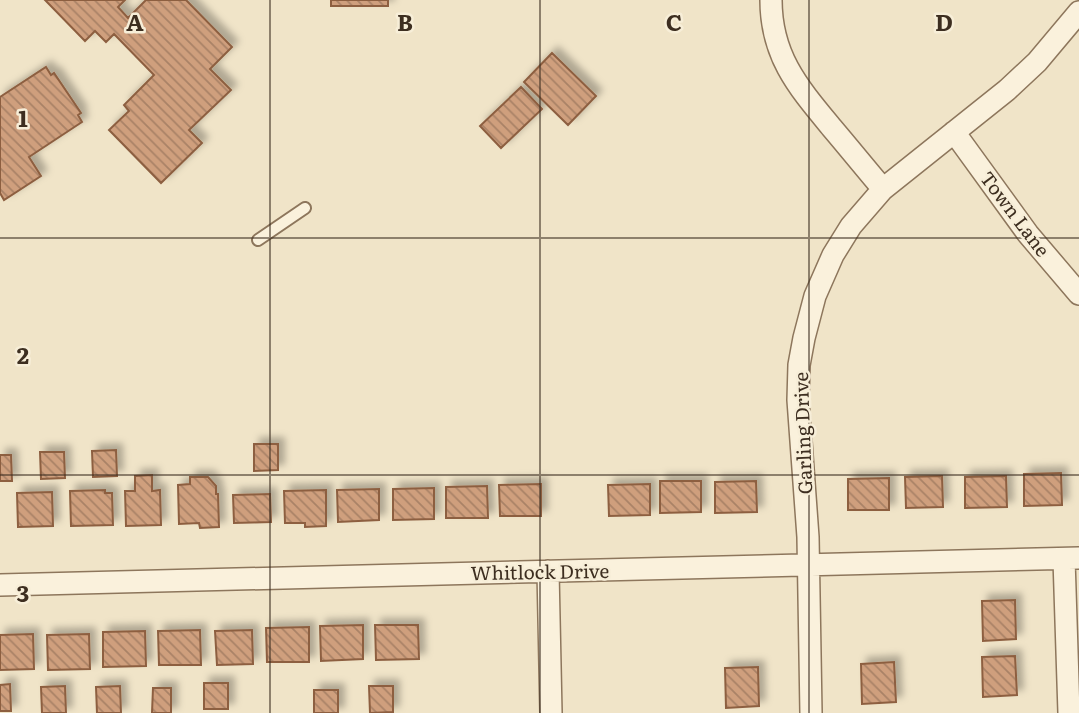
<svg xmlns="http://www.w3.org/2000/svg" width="1079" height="713" font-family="Literata,serif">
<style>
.building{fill:url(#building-back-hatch);stroke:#8d5f41;stroke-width:2;filter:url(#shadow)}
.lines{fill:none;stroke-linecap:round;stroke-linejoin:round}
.lane-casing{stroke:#8d765c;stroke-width:14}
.street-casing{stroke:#8d765c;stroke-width:24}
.lane{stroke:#faf1dc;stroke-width:10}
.street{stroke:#faf1dc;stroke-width:21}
.grid{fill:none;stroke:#3d2e20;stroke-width:2;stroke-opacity:0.55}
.labels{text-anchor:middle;stroke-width:5;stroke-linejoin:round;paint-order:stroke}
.street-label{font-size:19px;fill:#3d2e20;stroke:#f7eed8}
.grid-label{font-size:23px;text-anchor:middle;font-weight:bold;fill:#3d2e20;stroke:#f7eed8;stroke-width:5;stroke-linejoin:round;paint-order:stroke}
</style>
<defs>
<pattern id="building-back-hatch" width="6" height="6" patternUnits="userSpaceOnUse" patternTransform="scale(1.75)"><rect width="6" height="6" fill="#cf9f7d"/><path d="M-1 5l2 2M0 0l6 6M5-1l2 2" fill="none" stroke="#a98266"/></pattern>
<filter id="shadow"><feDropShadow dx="6" dy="-6" stdDeviation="3.5" flood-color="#0004"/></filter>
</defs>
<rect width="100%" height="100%" fill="#f0e4c8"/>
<path class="building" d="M 45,0 L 125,0 L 118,7 L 128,18 L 146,0 L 186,0 L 232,47 L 210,69 L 231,90 L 189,130 L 202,143 L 161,183 L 109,130 L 129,111 L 124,105 L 154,75 L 114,34 L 106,42 L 95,31 L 85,41 Z
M 331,0 L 388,0 L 388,6 L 331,6 Z
M 552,53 L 596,96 L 568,125 L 524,82 Z
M 46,67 L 51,75 L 54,73 L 81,113 L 78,115 L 82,122 L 29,157 L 41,176 L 4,200 L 0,193 L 0,97 Z
M 521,87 L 542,109 L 501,148 L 480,126 Z
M 254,444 L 278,444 L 278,470 L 254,471 Z
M 116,450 L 117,476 L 93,477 L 92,451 Z
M 40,452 L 64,452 L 65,478 L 41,479 Z
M 0,455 L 11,455 L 12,481 L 0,481 Z
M 1061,473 L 1062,505 L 1024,506 L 1024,474 Z
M 152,475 L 152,491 L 160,490 L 161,525 L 126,526 L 125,491 L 135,491 L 135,476 Z
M 942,476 L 943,507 L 906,508 L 905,477 Z
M 1006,476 L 1007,507 L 965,508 L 965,477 Z
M 190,477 L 208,477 L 216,486 L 216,494 L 218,494 L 219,527 L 200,528 L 199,523 L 179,524 L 178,485 L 190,484 Z
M 889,478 L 889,510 L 848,510 L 848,479 Z
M 660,481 L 701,481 L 701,512 L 660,513 Z
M 756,481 L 757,512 L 715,513 L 715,482 Z
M 541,484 L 541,516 L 500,516 L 499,485 Z
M 650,484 L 650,515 L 609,516 L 608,485 Z
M 487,486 L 488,518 L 446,518 L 446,487 Z
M 434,488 L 434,519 L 393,520 L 393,489 Z
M 379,489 L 379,520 L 338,522 L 337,490 Z
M 105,490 L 105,493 L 112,493 L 113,525 L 71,526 L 70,491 Z
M 326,490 L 326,526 L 305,527 L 305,523 L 285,523 L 284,491 Z
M 52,492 L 53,526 L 18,527 L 17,493 Z
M 270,494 L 271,522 L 234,523 L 233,495 Z
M 1015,600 L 1016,639 L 983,641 L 982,601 Z
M 363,625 L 363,659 L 321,661 L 320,626 Z
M 375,625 L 418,625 L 419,659 L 376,660 Z
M 309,627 L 309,662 L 267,662 L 266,628 Z
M 200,630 L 201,665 L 159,665 L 158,631 Z
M 252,630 L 253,664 L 217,665 L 215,631 Z
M 145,631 L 146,666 L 103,667 L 103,632 Z
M 33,634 L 34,669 L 0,670 L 0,635 Z
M 89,634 L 90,669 L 48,670 L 47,635 Z
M 1015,656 L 1017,695 L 983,697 L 982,657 Z
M 894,662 L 896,702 L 862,704 L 861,664 Z
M 758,667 L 759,706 L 726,708 L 725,668 Z
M 204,683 L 228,683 L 228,709 L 204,709 Z
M 10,684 L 11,711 L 0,711 L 0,685 Z
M 65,686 L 66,713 L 42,713 L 41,687 Z
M 120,686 L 121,713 L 97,713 L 96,687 Z
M 369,686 L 393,686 L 393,712 L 370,713 Z
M 153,688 L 171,688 L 171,713 L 152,713 Z
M 314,690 L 338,690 L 338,713 L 314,713 Z"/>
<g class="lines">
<defs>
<path id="lane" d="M 258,240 L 305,208"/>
<path id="street" d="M 771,0 C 771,56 798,87 832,128 C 849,148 866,169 883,189
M 954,132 L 1028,234 L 1079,294
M 1064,559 L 1069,713
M 548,571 L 551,713
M 0,585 L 1079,558
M 811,713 L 808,537 L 798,400 L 799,365 L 804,338 L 815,296 L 833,255 L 851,226 L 883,189 L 1007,90 L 1037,62 L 1079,12"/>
</defs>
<use href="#lane" class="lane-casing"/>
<use href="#street" class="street-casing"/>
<use href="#lane" class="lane"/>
<use href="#street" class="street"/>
</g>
<path class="grid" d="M 270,0 L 270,713M 540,0 L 540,713M 809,0 L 809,713M 0,238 L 1079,238M 0,475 L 1079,475"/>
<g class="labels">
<g class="street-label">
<text transform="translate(1015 214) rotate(53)" y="7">Town Lane</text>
<text transform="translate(803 433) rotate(-92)" y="7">Garling Drive</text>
<text transform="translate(540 572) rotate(-1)" y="7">Whitlock Drive</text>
</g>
</g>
<g class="grid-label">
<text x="135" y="31">A</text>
<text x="405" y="31">B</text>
<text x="674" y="31">C</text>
<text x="944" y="31">D</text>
<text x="23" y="127">1</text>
<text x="23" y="364">2</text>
<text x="23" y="602">3</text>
</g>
</svg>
